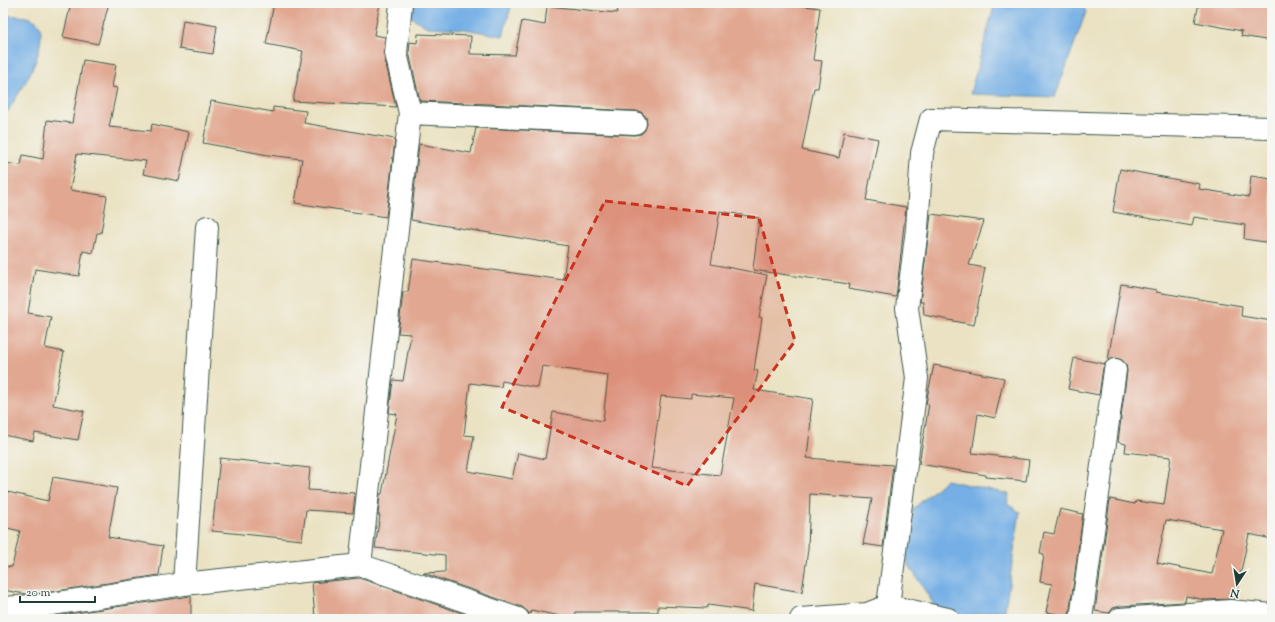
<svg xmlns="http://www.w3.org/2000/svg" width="1275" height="622" font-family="'Sorts Mill Goudy',serif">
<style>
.water{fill:#74afe5;stroke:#4a768c}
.building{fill:#e1a791;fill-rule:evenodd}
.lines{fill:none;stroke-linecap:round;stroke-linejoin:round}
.minor-casing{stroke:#3d5649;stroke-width:24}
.minor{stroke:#fff;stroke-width:22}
.marked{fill:#c8321e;fill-opacity:0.2;stroke:#c8321e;stroke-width:3;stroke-dasharray:8 5;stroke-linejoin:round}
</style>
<rect width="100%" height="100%" fill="#f6f6f2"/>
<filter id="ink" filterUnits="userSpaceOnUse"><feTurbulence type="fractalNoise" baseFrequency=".025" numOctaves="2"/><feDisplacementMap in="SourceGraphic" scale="8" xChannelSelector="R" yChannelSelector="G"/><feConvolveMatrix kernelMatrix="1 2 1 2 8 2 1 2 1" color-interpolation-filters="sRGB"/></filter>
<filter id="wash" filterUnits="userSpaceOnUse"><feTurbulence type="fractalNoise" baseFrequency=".012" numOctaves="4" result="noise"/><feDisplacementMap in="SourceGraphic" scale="16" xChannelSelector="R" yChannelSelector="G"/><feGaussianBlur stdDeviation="0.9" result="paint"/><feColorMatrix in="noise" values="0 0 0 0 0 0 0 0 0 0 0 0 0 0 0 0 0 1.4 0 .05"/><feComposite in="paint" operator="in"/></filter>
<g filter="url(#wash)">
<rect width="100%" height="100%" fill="#eae2c2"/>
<path class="water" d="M 412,3 L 512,3 L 503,36 L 464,29 L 427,27 L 411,17 Z
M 995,3 L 1081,3 L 1086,12 L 1055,97 L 970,94 Z
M 3,15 C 13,16 28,15 36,21 C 41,25 41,30 41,35 C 40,64 22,87 8,111 L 3,117 Z
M 946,480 L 1009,494 L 1007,504 L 1020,512 L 1005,610 L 943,619 L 905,559 L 913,509 Z"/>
<g id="blocks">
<path class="building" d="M 71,3 L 109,3 L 98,44 L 63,37 Z
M 274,3 L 380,3 L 374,35 L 385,37 L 384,56 L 396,107 L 293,101 L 303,51 L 266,44 Z
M 619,3 L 736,3 L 759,6 L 760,3 L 782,3 L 820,8 L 813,60 L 822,61 L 818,88 L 814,88 L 802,150 L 839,158 L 844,132 L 878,139 L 866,200 L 906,207 L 896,297 L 848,289 L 849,284 L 753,270 L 759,218 L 720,211 L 711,264 L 767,275 L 759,317 L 762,318 L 754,370 L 758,371 L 754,390 L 813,399 L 810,420 L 811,420 L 807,458 L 893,465 L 883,547 L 863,544 L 872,499 L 810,494 L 808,549 L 802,592 L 755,584 L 752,611 L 708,605 L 707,608 L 658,606 L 658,612 L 576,612 L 574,619 L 531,610 L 530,614 L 522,607 L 423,573 L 445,572 L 445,555 L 375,548 L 380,515 L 378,515 L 380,494 L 382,494 L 397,414 L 389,413 L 393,380 L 403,381 L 411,334 L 398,333 L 403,292 L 408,292 L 413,259 L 563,280 L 568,246 L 411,220 L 419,144 L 471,153 L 476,128 L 634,135 L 641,134 L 645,130 L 647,124 L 646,117 L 641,112 L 636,111 L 420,101 L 409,52 L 410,42 L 417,43 L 418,34 L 471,36 L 470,54 L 515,55 L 522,21 L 545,25 L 547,6 L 617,13 ZM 542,366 L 608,375 L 603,421 L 553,412 L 545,459 L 518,453 L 512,479 L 468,471 L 474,436 L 464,435 L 470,383 L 501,387 L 502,381 L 538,388 ZM 691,394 L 734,398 L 720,475 L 651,468 L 661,396 L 691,399 Z
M 1199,3 L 1272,3 L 1272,41 L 1241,36 L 1242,31 L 1195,22 Z
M 183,20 L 217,26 L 213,54 L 179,49 Z
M 83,60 L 116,65 L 112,87 L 117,88 L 109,127 L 151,131 L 152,124 L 189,132 L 179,181 L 143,174 L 146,161 L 77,154 L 70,190 L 107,196 L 101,233 L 97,233 L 93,253 L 83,251 L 79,276 L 35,269 L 28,313 L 51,317 L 45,348 L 64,352 L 53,405 L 84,411 L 78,440 L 35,433 L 33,441 L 3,435 L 3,163 L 21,165 L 23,155 L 43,159 L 47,120 L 72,123 Z
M 211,101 L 273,112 L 273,107 L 306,111 L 304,123 L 395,139 L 386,217 L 295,203 L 302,159 L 268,155 L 203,143 Z
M 1120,169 L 1200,184 L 1199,189 L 1249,197 L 1251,176 L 1272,179 L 1272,243 L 1244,239 L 1245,225 L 1194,217 L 1192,226 L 1113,212 Z
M 931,214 L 984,221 L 969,265 L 985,268 L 974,325 L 924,315 L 923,302 L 920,302 Z
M 1121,284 L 1157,290 L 1156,292 L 1242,306 L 1241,316 L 1272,321 L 1272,539 L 1249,534 L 1235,599 L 1205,600 L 1186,596 L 1185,602 L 1121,606 L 1113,608 L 1109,613 L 1095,611 L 1110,499 L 1135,504 L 1136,501 L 1164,505 L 1171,457 L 1125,452 L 1126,444 L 1118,442 L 1127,371 L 1126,365 L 1122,360 L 1116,358 L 1108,360 ZM 1166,520 L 1222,529 L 1212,574 L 1157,563 Z
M 1074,358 L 1105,364 L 1103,368 L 1099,395 L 1068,389 Z
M 934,365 L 1004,378 L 995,418 L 978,414 L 972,453 L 1029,460 L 1026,481 L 986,477 L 986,475 L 919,464 L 929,404 L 926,404 L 927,398 Z
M 220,458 L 310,468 L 308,490 L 355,493 L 353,513 L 306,510 L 302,540 L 212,531 Z
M 53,477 L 117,488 L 108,537 L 163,546 L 159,575 L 44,593 L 25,594 L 3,590 L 3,566 L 12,567 L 20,531 L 3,527 L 3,491 L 48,501 Z
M 1060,509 L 1083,514 L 1069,616 L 1046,612 L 1052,584 L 1040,582 L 1044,554 L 1040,553 L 1044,532 L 1054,534 Z
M 359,578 L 479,619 L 342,619 L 342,615 L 315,617 L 312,583 Z
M 191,596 L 191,619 L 27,619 L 47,617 Z"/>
</g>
</g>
<g filter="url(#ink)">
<use href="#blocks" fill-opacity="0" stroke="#3d5649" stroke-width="1"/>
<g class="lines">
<defs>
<path id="minor" d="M 410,113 L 635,123
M 207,227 L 184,584 L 360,565 L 518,619
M 360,565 L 410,113 L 396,53 L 401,3
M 888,606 L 917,378 L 907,308 L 917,229 L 922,153 L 931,119 L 1272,128
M 3,608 L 45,605 L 184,584
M 801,619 L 867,614 L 888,606 L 948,619
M 1081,619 L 1115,370
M 1120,619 L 1230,611 L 1272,615"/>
</defs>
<use href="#minor" class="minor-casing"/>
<use href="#minor" class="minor"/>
</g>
</g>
<path class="marked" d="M 605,201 L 759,218 L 795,341 L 687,486 L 502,407 Z"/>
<rect width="1275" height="622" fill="none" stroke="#f6f6f2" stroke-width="16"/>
<g transform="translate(1237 584) rotate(192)" stroke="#f6f6f2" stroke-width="3" paint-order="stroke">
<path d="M0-3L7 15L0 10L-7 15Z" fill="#1f3d34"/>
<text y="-6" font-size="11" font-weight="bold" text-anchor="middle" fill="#1f3d34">N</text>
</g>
<path d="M20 596v6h75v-6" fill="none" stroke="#1f3d34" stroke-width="2"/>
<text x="26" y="596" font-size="12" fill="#1f3d34" stroke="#f6f6f2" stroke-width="3" paint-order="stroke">20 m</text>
</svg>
